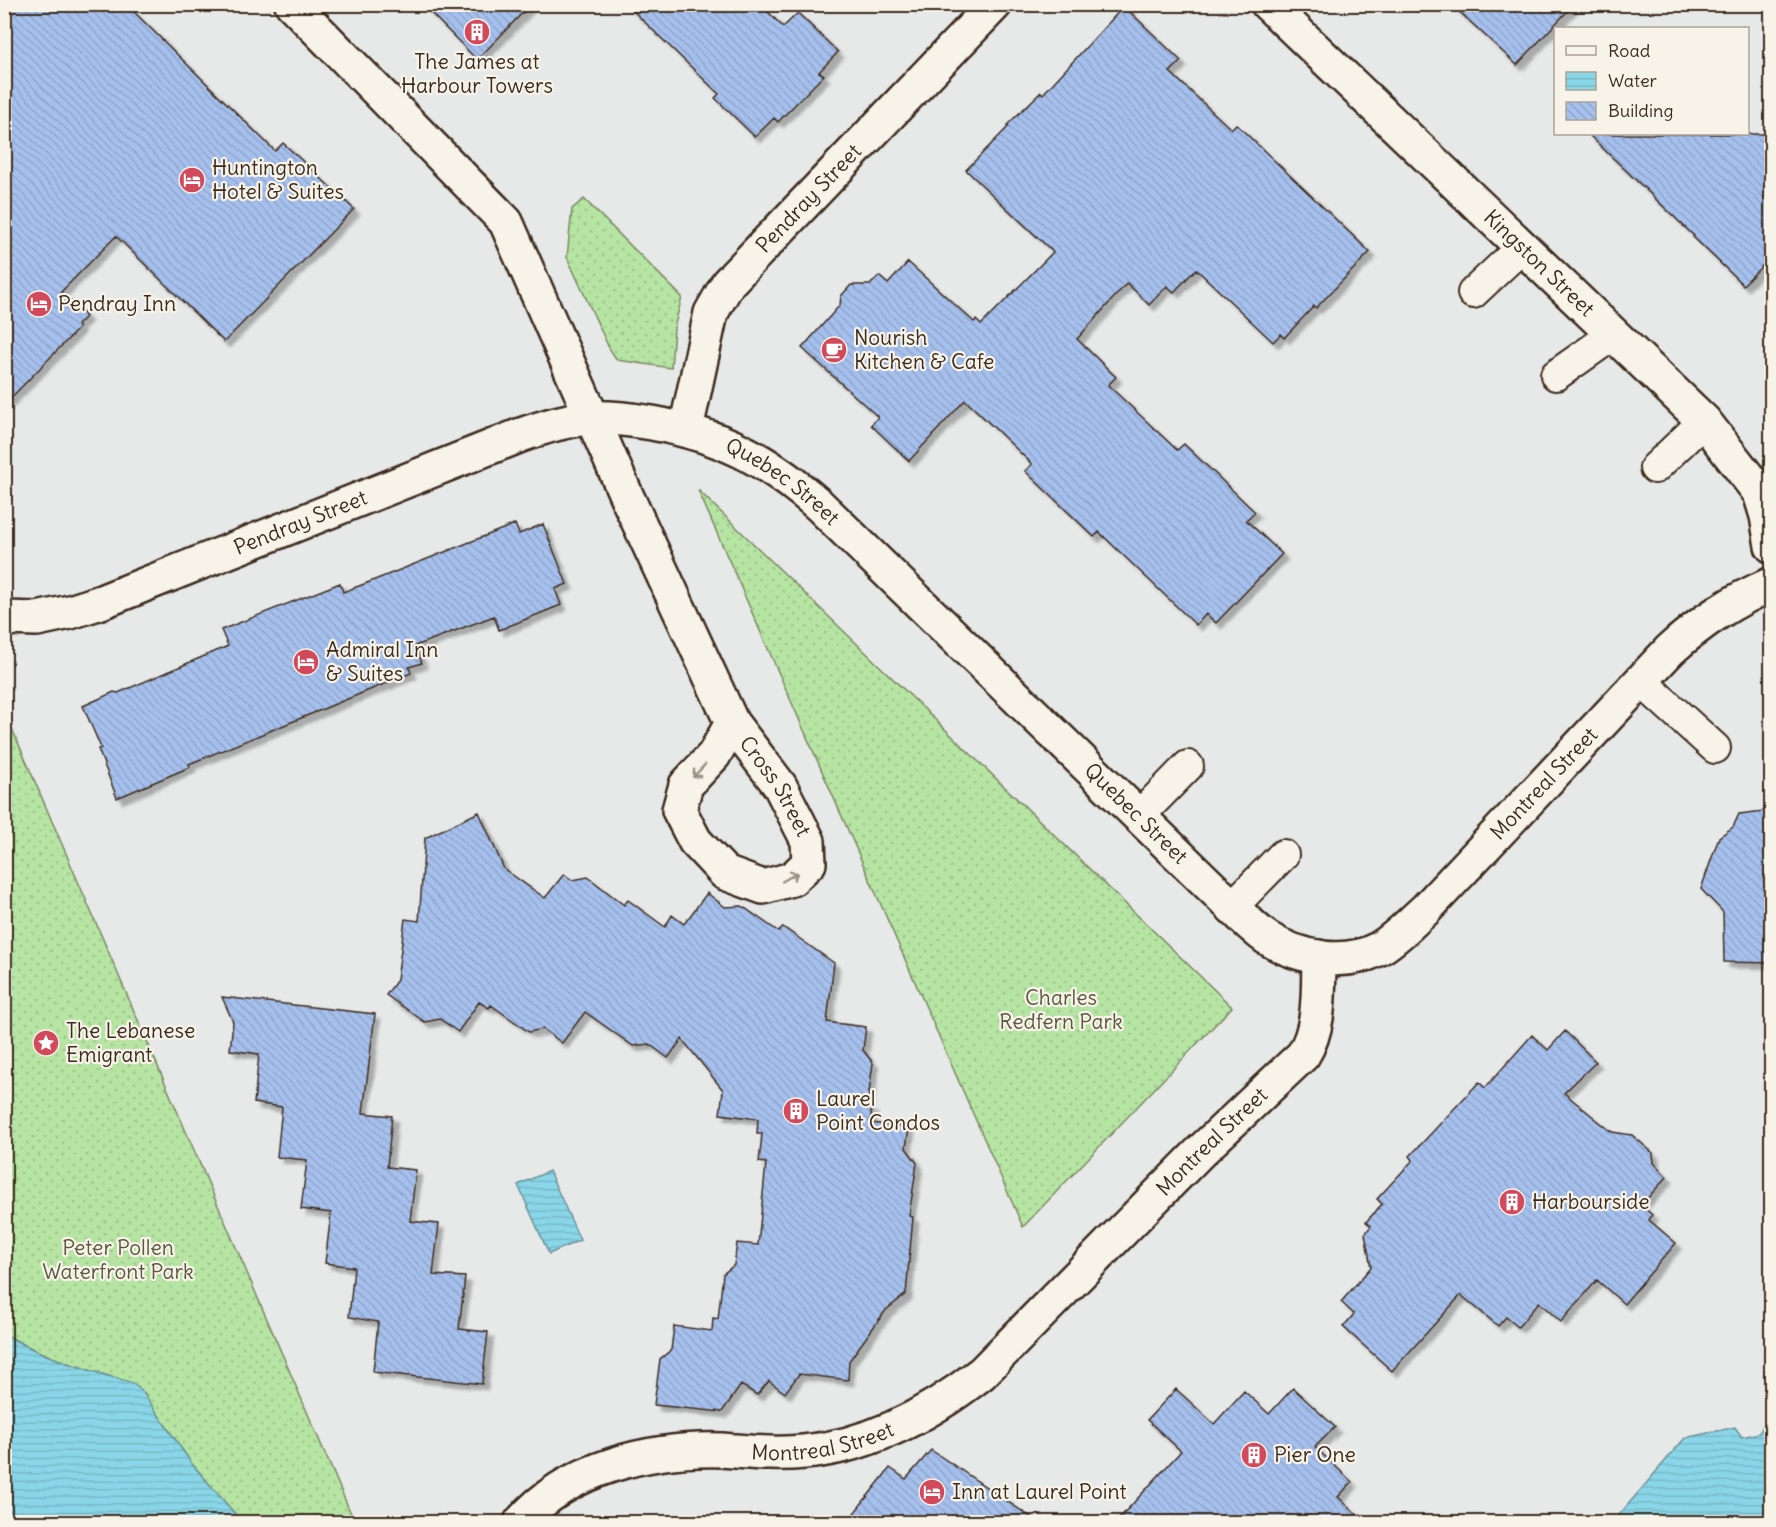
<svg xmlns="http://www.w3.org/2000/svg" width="1776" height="1527" font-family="Delius,sans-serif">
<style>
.grass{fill:url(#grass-dots);stroke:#788760;stroke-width:1.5}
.water{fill:url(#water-rules);stroke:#6a9197;stroke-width:1.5}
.building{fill:url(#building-back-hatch);stroke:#3b2a1e;stroke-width:1.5;filter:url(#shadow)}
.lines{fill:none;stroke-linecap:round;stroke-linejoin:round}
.service-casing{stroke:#3b2a1e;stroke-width:34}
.minor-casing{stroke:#3b2a1e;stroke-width:38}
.tertiary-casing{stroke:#3b2a1e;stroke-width:38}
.service{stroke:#f7f3e8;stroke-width:30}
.minor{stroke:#f7f3e8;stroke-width:33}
.tertiary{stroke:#f7f3e8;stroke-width:33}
.oneway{stroke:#998e83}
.labels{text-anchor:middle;stroke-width:4.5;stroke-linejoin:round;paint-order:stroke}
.poi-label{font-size:21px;fill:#3b2a1e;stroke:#f7f3e8;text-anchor:start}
.street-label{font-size:21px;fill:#3b2a1e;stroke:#f7f3e8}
.park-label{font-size:21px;fill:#5a583f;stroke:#f7f3e8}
</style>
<defs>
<pattern id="grass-dots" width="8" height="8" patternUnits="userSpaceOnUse" patternTransform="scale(1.5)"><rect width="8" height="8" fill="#b6e4a3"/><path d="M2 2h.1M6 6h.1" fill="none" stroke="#9dc48c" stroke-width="1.8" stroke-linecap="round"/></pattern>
<pattern id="water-rules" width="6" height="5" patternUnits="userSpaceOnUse" patternTransform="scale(1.5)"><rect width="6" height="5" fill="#89d6e8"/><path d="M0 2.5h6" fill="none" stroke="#77b8c7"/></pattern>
<pattern id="building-back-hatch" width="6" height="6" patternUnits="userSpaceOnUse" patternTransform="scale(1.5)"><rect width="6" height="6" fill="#a6c0ed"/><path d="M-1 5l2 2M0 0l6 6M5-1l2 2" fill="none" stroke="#90a5cb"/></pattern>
<filter id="shadow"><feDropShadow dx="5.5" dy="5.5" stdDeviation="1.5" flood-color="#0004"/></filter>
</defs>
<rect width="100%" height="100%" fill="#e7e9e9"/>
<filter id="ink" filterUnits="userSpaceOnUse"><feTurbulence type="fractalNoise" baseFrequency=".0167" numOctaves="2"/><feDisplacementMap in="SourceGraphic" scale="12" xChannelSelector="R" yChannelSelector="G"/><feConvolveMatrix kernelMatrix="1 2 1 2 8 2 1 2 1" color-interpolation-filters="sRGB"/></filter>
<g filter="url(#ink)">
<path class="grass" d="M 584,199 L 682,297 L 674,328 L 671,368 L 617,360 L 609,348 L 567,257 L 572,209 Z
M 698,490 L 1232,1007 L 1023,1227 Z
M 4,710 L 352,1516 L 353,1522 L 242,1522 L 192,1464 L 142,1391 L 132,1383 C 88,1370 44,1358 5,1334 Z"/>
<path class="water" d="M 549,1171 L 580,1240 L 549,1254 L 518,1185 Z
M 4,1334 C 44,1358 88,1370 132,1383 L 142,1391 L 192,1464 L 242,1522 L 5,1522 Z
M 1771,1413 L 1771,1522 L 1613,1522 L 1685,1438 L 1735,1427 L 1742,1437 L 1759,1433 Z"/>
<path class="building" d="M 4,4 L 126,4 L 275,151 L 283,143 L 354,209 L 224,342 L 116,236 L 61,292 L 86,316 L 77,325 L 79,328 L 4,405 Z
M 422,4 L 531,4 L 477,60 Z
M 626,4 L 760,4 L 783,27 L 798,13 L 838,52 L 819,72 L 824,75 L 778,122 L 774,118 L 755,137 L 715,98 L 719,94 Z
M 1451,4 L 1574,4 L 1517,65 Z
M 1124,6 L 1181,61 L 1170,72 L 1231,129 L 1236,124 L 1370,252 L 1316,308 L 1314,306 L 1284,338 L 1281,334 L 1273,342 L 1196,269 L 1174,292 L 1167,286 L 1149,305 L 1127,283 L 1077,339 L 1116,377 L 1108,385 L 1177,450 L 1184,444 L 1255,512 L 1246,520 L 1282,554 L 1216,623 L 1206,614 L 1196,625 L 1099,532 L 1094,537 L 1025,471 L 1032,464 L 965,400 L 909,461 L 871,425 L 878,417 L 802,348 L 840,305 L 841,296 L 851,285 L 870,285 L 879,276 L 888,284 L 908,262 L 974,322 L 976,320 L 981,325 L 1053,252 L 966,170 L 1009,126 L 1007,125 L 1041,92 L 1043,94 Z
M 1588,134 L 1772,134 L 1772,256 L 1743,285 L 1693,237 L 1694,236 Z
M 515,524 L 519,534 L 543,524 L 567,584 L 555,589 L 561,605 L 499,630 L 494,616 L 415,646 L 422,663 L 409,667 L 411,673 L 189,764 L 190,767 L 117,798 L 98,749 L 101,748 L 83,706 L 114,692 L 118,693 L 228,646 L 221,630 L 340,583 L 343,592 L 367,583 Z
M 1772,810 L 1772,963 L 1724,962 L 1723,912 L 1701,889 L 1719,837 L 1733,827 L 1739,814 Z
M 479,812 L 504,869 L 545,898 L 564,874 L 572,880 L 588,877 L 624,905 L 628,900 L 665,927 L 672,915 L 684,924 L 707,893 L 725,907 L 742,906 L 779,932 L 783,927 L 834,963 L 827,1022 L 866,1027 L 863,1050 L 873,1063 L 867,1107 L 872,1108 L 870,1123 L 909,1127 L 906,1148 L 917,1163 L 909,1216 L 913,1217 L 906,1294 L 886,1310 L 849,1361 L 848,1380 L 799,1374 L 785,1393 L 769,1381 L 757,1395 L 741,1385 L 722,1412 L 654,1405 L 660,1359 L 671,1350 L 674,1326 L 712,1331 L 713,1318 L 718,1319 L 723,1274 L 734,1265 L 737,1243 L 758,1245 L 766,1163 L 759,1162 L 762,1134 L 757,1134 L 758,1119 L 720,1114 L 723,1090 L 682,1039 L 668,1058 L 649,1044 L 633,1046 L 585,1012 L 562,1043 L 543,1029 L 529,1032 L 491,1005 L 489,1008 L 479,1002 L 458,1032 L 440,1019 L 425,1022 L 386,995 L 397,980 L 405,919 L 419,921 L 425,838 Z
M 222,997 L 375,1014 L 363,1113 L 392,1116 L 387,1167 L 416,1170 L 410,1221 L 439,1224 L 433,1275 L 465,1277 L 459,1329 L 488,1332 L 482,1384 L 373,1372 L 378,1322 L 349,1317 L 354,1267 L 325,1263 L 331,1213 L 301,1209 L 307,1160 L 277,1157 L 282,1107 L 254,1103 L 259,1054 L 230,1050 L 233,1022 Z
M 1565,1031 L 1596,1062 L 1564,1093 L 1612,1132 L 1632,1135 L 1653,1153 L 1654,1163 L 1667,1177 L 1641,1205 L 1652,1215 L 1649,1220 L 1676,1243 L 1624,1304 L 1597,1280 L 1561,1322 L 1539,1302 L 1518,1327 L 1506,1317 L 1498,1326 L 1461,1295 L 1392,1371 L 1343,1327 L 1354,1314 L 1341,1302 L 1371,1267 L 1365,1234 L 1371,1226 L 1366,1222 L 1382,1204 L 1377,1199 L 1413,1160 L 1410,1156 L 1479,1082 L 1485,1088 L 1532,1035 L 1548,1050 Z
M 1293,1388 L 1335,1427 L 1315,1447 L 1352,1482 L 1338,1497 L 1365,1522 L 1116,1522 L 1181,1451 L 1147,1420 L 1176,1389 L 1214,1424 L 1244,1391 L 1269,1414 Z
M 931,1450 L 1038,1522 L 847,1522 L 890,1468 L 906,1479 Z"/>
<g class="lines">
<defs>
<path id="service" d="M 1473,293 L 1522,247
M 1556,375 L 1614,334
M 1655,468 L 1704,421
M 1641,681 L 1715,748
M 1139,816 L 1188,766
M 1232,907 L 1283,855"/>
<g id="minor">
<path id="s1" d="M 292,4 L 506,222 L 627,497 L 732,723 L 780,786 L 808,841 L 809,863 L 792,879 L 763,887 L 725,873 L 695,841 L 679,810 L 686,785 L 714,755 L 732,723"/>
<path id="s2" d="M 1268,4 L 1704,421 L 1760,493 L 1767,516 L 1772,546"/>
<path id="s3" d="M 686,429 L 711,313 L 728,283 L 995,4"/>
<path id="s4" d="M 521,1522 C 568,1467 653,1448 722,1450 C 750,1452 777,1455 804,1452 C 871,1446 930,1414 982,1373 L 1201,1151 L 1303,1055 C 1321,1027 1318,990 1319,957"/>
</g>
<g id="tertiary">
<path id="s5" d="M 4,618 L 37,619 L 70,612 L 101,602 L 521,435 C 544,427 568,419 592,418 C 612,417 633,420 652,423 C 723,436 765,458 819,505 L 1232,907 C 1243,917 1254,929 1267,938 C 1299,958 1344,967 1378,949 C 1396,939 1410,923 1425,910 L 1670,650 C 1702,621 1732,601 1772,584"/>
</g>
</defs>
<use href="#service" class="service-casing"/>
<use href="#minor" class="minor-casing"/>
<use href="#tertiary" class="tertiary-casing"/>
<use href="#service" class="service"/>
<use href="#minor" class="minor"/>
<use href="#tertiary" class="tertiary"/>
</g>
<defs><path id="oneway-shaft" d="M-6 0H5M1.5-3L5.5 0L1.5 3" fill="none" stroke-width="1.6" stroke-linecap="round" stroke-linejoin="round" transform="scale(1.5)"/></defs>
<g class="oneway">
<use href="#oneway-shaft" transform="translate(699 771) rotate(133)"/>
<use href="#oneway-shaft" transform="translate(790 877) rotate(-30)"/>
</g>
</g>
<defs>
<symbol id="building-disc" viewBox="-11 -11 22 22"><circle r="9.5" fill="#d1495b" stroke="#f7f3e8"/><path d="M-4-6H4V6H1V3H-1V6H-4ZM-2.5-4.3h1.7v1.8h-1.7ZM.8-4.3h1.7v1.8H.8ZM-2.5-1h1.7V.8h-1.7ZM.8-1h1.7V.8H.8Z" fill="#fff"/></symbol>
<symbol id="hotel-disc" viewBox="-11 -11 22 22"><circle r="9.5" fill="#d1495b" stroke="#f7f3e8"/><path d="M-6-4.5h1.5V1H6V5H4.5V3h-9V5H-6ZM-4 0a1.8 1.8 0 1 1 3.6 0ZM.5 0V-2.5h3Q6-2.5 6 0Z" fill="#fff"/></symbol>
<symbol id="cafe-disc" viewBox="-11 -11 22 22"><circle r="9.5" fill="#d1495b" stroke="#f7f3e8"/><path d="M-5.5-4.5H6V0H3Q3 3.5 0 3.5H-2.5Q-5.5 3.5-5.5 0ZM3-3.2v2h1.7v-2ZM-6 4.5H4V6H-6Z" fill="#fff"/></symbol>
<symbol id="sight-disc" viewBox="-11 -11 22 22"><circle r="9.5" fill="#d1495b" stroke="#f7f3e8"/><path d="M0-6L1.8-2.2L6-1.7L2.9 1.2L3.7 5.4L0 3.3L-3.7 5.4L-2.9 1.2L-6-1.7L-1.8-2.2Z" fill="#fff"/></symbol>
</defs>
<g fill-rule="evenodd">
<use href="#building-disc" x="462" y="17" width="30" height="30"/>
<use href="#hotel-disc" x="177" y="165" width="30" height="30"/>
<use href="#hotel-disc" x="24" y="289" width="30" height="30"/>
<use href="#cafe-disc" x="819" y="335" width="30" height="30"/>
<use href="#hotel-disc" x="291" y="647" width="30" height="30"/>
<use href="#sight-disc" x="31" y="1028" width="30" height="30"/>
<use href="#building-disc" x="781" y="1096" width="30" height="30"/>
<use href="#building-disc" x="1497" y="1187" width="30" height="30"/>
<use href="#building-disc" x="1239" y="1440" width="30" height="30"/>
<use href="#hotel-disc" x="917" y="1477" width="30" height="30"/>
</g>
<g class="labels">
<g class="poi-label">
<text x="477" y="69" text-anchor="middle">The James at<tspan x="477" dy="24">Harbour Towers</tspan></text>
<text x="212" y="175">Huntington<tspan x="212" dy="24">Hotel &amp; Suites</tspan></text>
<text x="58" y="311">Pendray Inn</text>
<text x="854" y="345">Nourish<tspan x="854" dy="24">Kitchen &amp; Cafe</tspan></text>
<text x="326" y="657">Admiral Inn<tspan x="326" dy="24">&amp; Suites</tspan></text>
<text x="66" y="1038">The Lebanese<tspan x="66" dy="24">Emigrant</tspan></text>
<text x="816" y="1106">Laurel<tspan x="816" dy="24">Point Condos</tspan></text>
<text x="1532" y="1209">Harbourside</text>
<text x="1274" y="1462">Pier One</text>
<text x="952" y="1499">Inn at Laurel Point</text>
</g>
<g class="street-label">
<text dy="7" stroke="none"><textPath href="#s3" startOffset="270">Pendray Street</textPath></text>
<text dy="7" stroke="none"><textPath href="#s2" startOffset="375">Kingston Street</textPath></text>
<text dy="7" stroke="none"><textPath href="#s5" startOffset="830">Quebec Street</textPath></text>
<text dy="7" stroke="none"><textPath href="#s5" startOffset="314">Pendray Street</textPath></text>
<text dy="7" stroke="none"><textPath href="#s5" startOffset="1848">Montreal Street</textPath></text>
<text dy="7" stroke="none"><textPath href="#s1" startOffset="932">Cross Street</textPath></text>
<text dy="7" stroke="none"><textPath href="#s5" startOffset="1316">Quebec Street</textPath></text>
<text dy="7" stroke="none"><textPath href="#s4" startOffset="826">Montreal Street</textPath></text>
<text dy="7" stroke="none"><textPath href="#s4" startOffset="322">Montreal Street</textPath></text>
</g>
<g class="park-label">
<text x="1061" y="1005">Charles<tspan x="1061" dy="24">Redfern Park</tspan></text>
<text x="118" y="1255">Peter Pollen<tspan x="118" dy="24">Waterfront Park</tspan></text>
</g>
</g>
<rect width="1776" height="1527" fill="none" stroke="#f7f3e8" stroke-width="24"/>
<rect x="12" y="12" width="1752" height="1503" fill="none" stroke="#3b2a1e" stroke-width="2" filter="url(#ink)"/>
<rect x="1554" y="27" width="195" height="108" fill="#f7f3e8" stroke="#aca397" stroke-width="1.5"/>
<rect x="1566" y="46" width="30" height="9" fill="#f7f3e8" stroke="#aca397" stroke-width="1.5"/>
<text x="1608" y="57" font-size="18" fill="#3b2a1e">Road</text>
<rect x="1566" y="72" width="30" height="18" fill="url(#water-rules)" stroke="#aca397" stroke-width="1.5"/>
<text x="1608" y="87" font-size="18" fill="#3b2a1e">Water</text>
<rect x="1566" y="102" width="30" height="18" fill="url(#building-back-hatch)" stroke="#aca397" stroke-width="1.5"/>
<text x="1608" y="117" font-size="18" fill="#3b2a1e">Building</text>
</svg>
